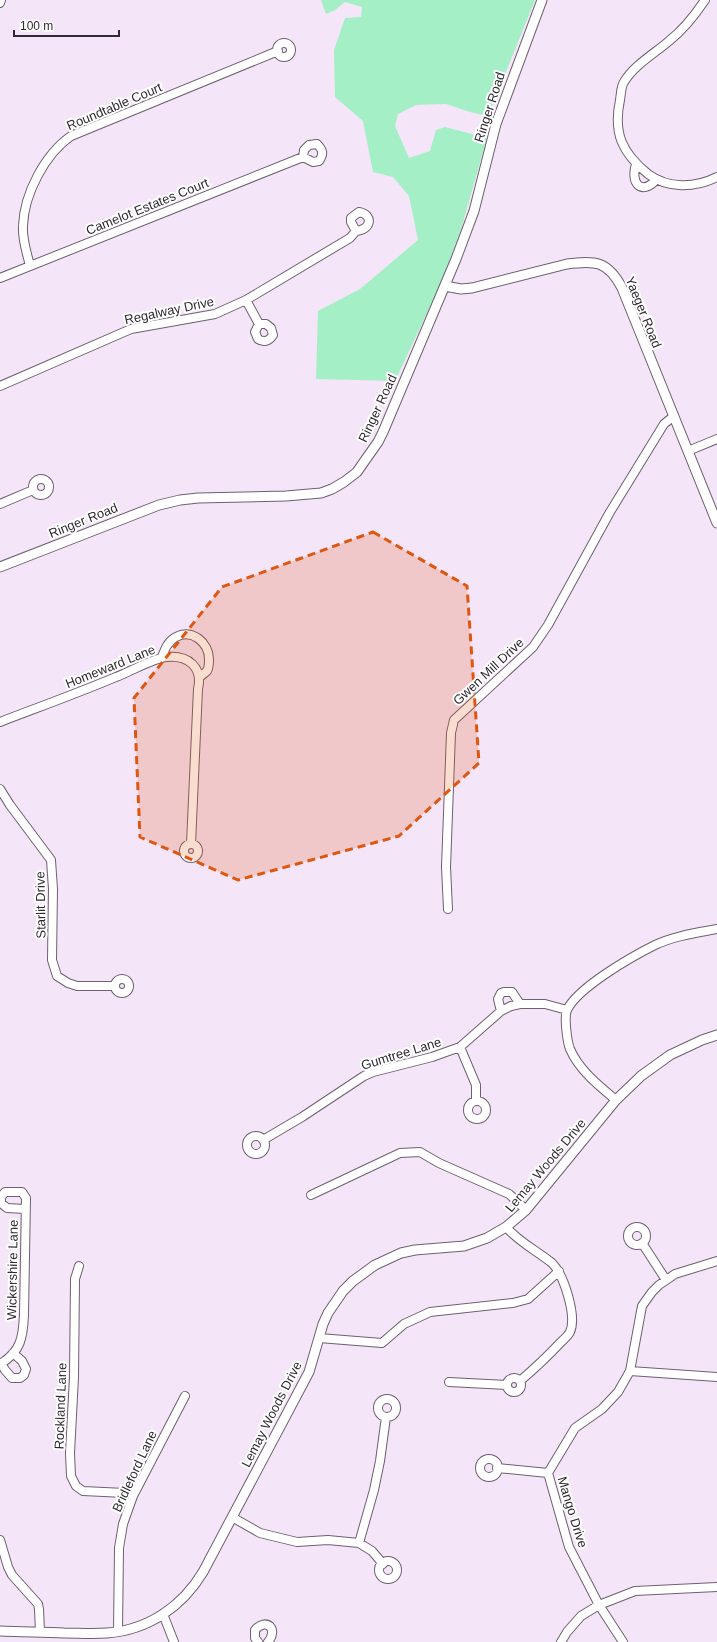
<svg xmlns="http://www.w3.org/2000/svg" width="717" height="1642" font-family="Arial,sans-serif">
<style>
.green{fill:#a5efc6}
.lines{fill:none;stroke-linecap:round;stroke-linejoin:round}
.minor-casing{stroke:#6e6070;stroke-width:10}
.tertiary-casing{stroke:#6e6070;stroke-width:11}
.minor{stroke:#fff;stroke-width:8}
.tertiary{stroke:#fff;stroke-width:9}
.marked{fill:#df570e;fill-opacity:0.2;stroke:#df570e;stroke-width:3;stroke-dasharray:8 5;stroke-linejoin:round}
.labels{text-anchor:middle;stroke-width:4;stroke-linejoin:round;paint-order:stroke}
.street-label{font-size:13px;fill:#302a31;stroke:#fff}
</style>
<rect width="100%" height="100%" fill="#f5e5f8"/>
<path class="green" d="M 321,0 L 535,0 L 488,116 L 470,112 L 446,104 L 416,105 L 398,114 L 395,126 L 409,158 L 430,151 L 436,130 L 445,127 L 487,138 L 461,229 L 443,279 L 395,381 L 316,379 L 318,311 L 360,289 L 418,240 L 409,196 L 393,177 L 373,172 L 363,121 L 335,97 L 334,50 L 345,18 L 361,17 L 362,7 L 345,2 L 335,10 L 326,14 Z"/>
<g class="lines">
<defs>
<path id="minor" d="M 705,0 C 695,15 683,30 669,41 C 654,54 634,65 624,82 C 621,86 621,94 620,100 C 613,133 622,153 648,174 C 668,189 695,188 717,177
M 0,3 L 1,0
M277 50a7 7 0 1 1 14 0a7 7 0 1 1-14 0Z
M 317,144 C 323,150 324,154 319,161 L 313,162 L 303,157 L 304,150 L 309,145 Z
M 636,164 C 630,183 641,196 656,180
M 30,266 C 27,253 22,240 23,226 C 24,194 45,154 71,136 L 278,51
M 0,278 L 303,157
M 246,300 L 259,324 L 255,332 L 258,339 C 264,343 269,341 273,335 L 271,328 L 266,324 L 259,324
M 0,386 L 131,329 L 215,314 L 246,300 L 350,238 L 356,231 C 371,230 374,215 359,212 L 351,218 L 351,222 L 356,231
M 688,451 L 717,439
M33 487a8 8 0 1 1 16 0a8 8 0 1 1-16 0Z
M 0,504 L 33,490
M 162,657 C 165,649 168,641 176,637 C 192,628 209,643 209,659 C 209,662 209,668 207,671 C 205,673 202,675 200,677
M 0,722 C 39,707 78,693 116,677 C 130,672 153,658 167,657 C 188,655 203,667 198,689 L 191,844
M 0,789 L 10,805 L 51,860 L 53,889 L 52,960 L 57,976 L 68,983 L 77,986 L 115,986
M184 851a7 7 0 1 1 14 0a7 7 0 1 1-14 0Z
M 448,909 L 446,867 L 451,733 L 454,720 L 533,647 L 548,625 L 610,512 L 664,424 L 674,416
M115 986a7 7 0 1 1 14 0a7 7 0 1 1-14 0Z
M 501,1011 L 498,999 L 501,993 L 504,992 L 512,992 L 520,1004
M 460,1047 L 476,1085 L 476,1101
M 616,1100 C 599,1086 579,1070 570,1049 C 567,1041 564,1017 567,1010 C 578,987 633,956 655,945 C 674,936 696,933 717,929
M468 1110a9 9 0 1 1 18 0a9 9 0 1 1-18 0Z
M247 1145a9 9 0 1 1 18 0a9 9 0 1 1-18 0Z
M 263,1140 L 302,1117 L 364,1076 L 373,1072 L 432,1057 L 460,1047 L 501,1011 L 511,1006 L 520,1004 L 545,1004 L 567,1010
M 311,1195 L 400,1153 L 420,1152 L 439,1163 L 509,1194 L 526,1210
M 506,1227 C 519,1242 537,1251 552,1263 C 564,1275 577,1316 570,1332 C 568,1336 563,1340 560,1343 C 547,1357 534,1369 520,1381
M628 1236a9 9 0 1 1 18 0a9 9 0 1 1-18 0Z
M 642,1243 L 666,1280
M 79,1266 L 75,1279 L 74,1377 L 70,1453 L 71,1476 L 76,1486 L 83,1491 L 125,1493 L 133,1496
M 319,1338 L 382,1343 L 404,1324 L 430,1312 L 513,1303 L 528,1299 L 559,1271
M 1,1363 L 5,1370 L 12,1378 L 20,1378 L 24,1375 L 26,1369 L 22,1361 L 13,1353
M 0,1364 C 21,1352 23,1337 24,1315 L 26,1198 L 22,1192 L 5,1192 L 1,1197 L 1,1203 L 7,1208 L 25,1209
M 630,1371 L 717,1377
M507 1385a7 7 0 1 1 14 0a7 7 0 1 1-14 0Z
M 449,1382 L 507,1385
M378 1408a9 9 0 1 1 18 0a9 9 0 1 1-18 0Z
M480 1468a9 9 0 1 1 18 0a9 9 0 1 1-18 0Z
M 497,1468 L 548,1473
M 232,1517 L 260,1533 L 297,1542 L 328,1540 L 359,1543 L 372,1551 L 383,1564
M 0,1540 L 8,1567 L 12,1575 L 38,1604 L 39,1609 L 40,1632
M 359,1543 L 374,1490 L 380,1461 L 386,1417
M379 1570a9 9 0 1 1 18 0a9 9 0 1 1-18 0Z
M 163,1614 L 174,1642
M 118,1631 L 119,1548 L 123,1524 L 133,1496 L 185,1396
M 258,1642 L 255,1638 L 255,1630 C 266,1617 279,1629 268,1642
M 561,1642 L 567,1632 L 581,1616 L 599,1605 L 635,1591 L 717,1587
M 623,1642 L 599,1605 L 569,1547 L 548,1473 L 575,1428 L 602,1409 L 618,1392 L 630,1371 L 642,1306 L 652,1292 L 659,1285 L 675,1274 L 717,1261"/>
<path id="tertiary" d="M 445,286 L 461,289 L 472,288 L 567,264 C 595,260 608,261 622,288 L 717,523
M 0,567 L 159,505 L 180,500 L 198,498 L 286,496 L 321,493 L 332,489 L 344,482 L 357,472 L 366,459 L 378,442 L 383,432 L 456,259 L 474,211 L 496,124 L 542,0
M 0,1631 C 21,1632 43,1632 64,1633 C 78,1633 92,1634 107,1633 C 148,1630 182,1607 203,1572 L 309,1372 L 323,1324 L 328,1313 L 343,1291 L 353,1281 L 375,1265 L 401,1253 L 415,1250 L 464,1246 L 487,1238 L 506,1227 L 526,1210 L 616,1100 L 641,1076 L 670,1055 L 702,1040 L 717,1035"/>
</defs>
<use href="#minor" class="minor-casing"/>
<use href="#tertiary" class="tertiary-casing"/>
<use href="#minor" class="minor"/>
<use href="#tertiary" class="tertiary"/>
</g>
<path class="marked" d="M 373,532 L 467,586 L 479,763 L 399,836 L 238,880 L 140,837 L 134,698 L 222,587 Z"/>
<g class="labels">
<g class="street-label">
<text transform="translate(114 106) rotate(-23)" y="5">Roundtable Court</text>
<text transform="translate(489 107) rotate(-72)" y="5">Ringer Road</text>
<text transform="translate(147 206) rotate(-22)" y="5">Camelot Estates Court</text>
<text transform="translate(169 310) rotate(-12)" y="5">Regalway Drive</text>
<text transform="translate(644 312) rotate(68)" y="5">Yaeger Road</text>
<text transform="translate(377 408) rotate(-65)" y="5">Ringer Road</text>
<text transform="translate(83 520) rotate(-22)" y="5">Ringer Road</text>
<text transform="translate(110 666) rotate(-22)" y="5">Homeward Lane</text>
<text transform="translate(488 671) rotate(-43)" y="5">Gwen Mill Drive</text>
<text transform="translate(40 905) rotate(-91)" y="5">Starlit Drive</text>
<text transform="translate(401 1053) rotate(-17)" y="5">Gumtree Lane</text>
<text transform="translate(545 1165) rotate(-50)" y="5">Lemay Woods Drive</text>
<text transform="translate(12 1270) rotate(-89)" y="5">Wickershire Lane</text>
<text transform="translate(60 1406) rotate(-88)" y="5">Rockland Lane</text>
<text transform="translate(271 1414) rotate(-63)" y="5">Lemay Woods Drive</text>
<text transform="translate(134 1471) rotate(-65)" y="5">Bridleford Lane</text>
<text transform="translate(573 1512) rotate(73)" y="5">Mango Drive</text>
</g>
</g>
<path d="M14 30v6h105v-6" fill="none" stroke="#302a31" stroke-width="2"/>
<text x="20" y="30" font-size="12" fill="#302a31" stroke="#ffffff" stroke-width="3" paint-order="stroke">100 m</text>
</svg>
